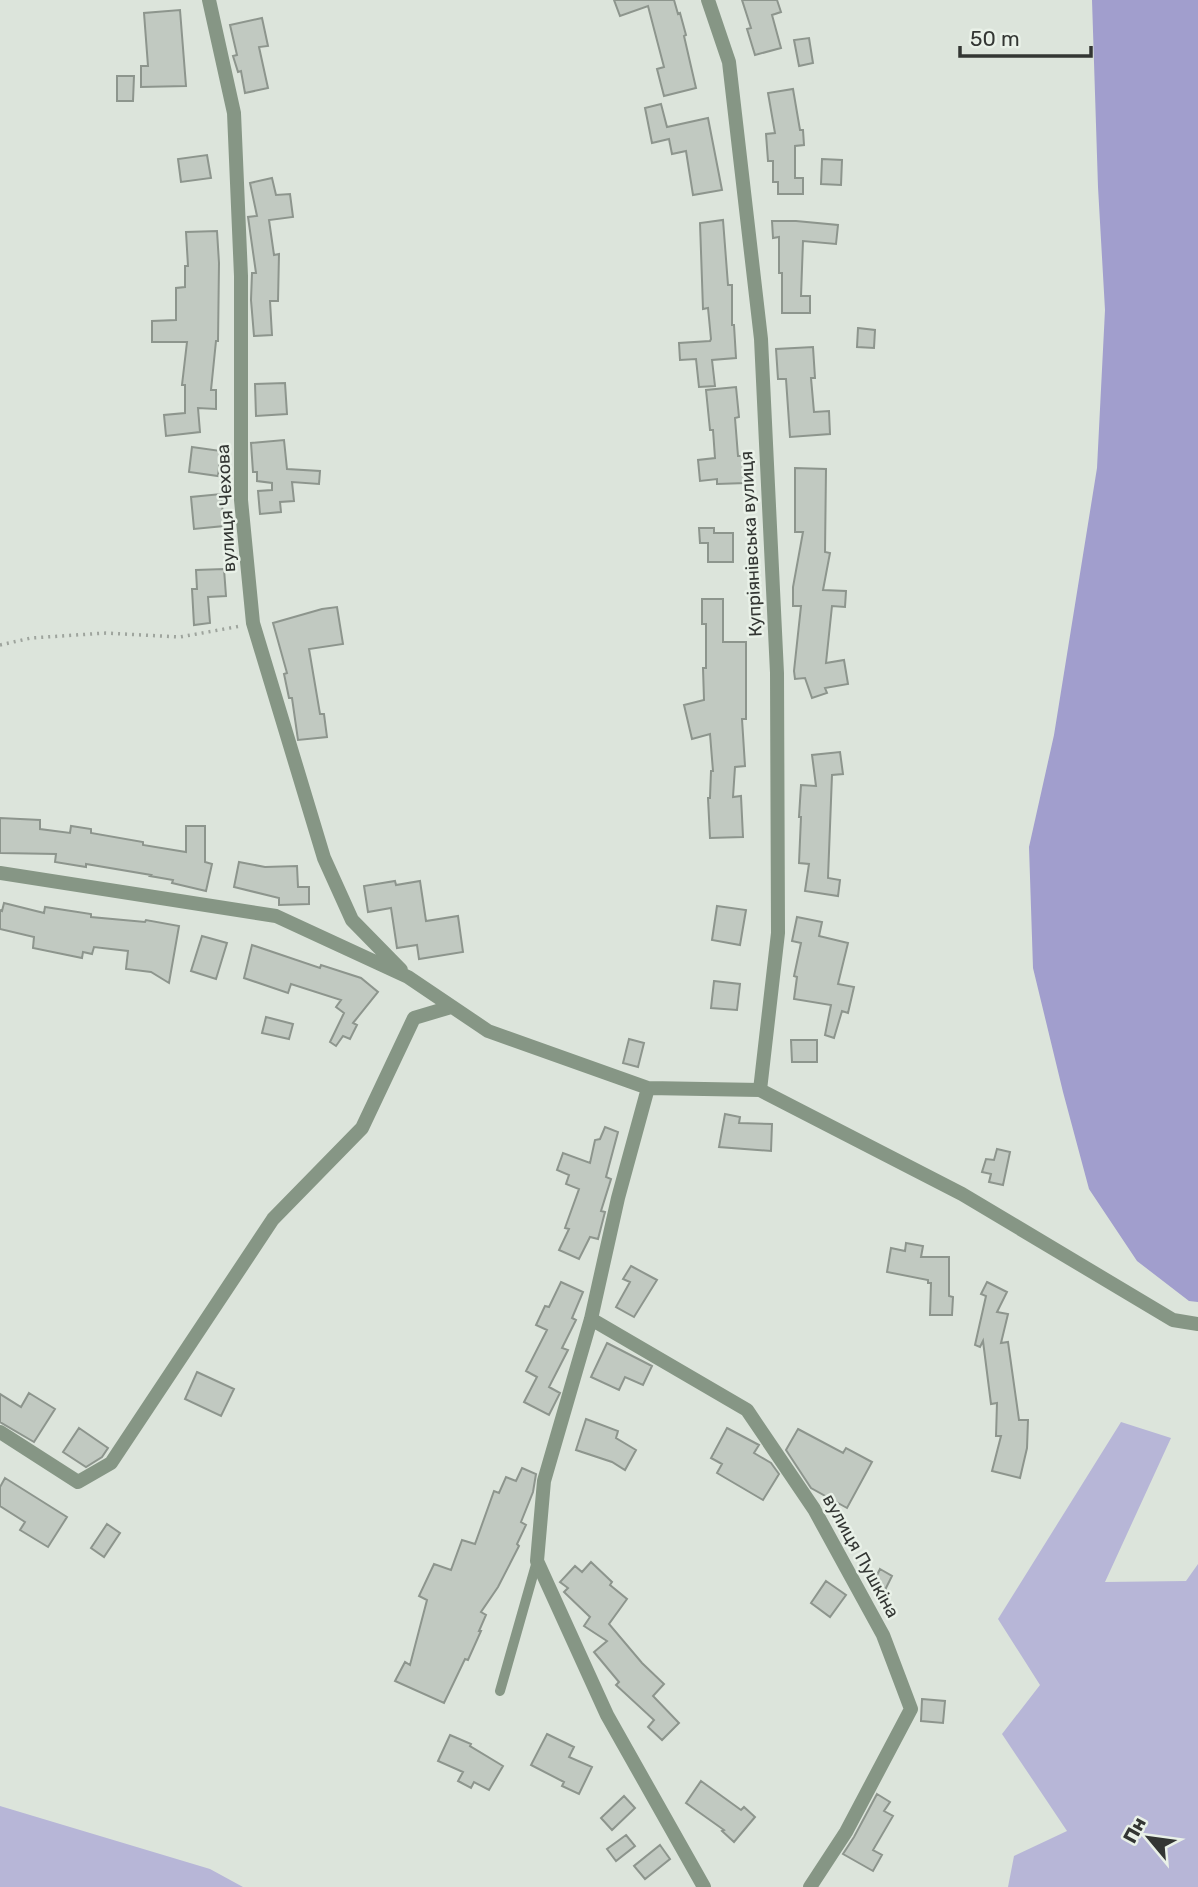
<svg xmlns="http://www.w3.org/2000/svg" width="1198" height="1887" font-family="Rubik,sans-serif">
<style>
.green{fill:#b7b6d7}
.water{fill:#a19ecd}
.building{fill:#c1c9c1;stroke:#8d958d;stroke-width:2}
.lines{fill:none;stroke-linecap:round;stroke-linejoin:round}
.path{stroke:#9ea49d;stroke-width:3.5;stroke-dasharray:2 5;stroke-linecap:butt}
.service{stroke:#869685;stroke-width:10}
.minor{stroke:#869685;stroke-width:14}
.labels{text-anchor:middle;stroke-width:5;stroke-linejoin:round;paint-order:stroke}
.street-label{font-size:18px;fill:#333633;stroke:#e9f1e8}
</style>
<rect width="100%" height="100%" fill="#dce4db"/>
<path class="green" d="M 1121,1422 L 1171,1438 L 1105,1582 L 1186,1581 L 1198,1564 L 1198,1887 L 1008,1887 L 1014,1856 L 1067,1831 L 1002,1734 L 1040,1685 L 998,1619 Z
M 0,1806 L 210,1869 L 243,1887 L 0,1887 Z"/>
<path class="water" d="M 1092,0 L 1198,0 L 1198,1302 L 1189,1301 L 1137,1261 L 1089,1189 L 1063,1092 L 1033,968 L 1029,847 L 1054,735 L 1097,468 L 1105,310 L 1098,187 Z"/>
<path class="building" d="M 614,0 L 674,0 L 678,14 L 680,13 L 686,35 L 684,36 L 696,88 L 664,96 L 657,69 L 664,67 L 648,6 L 620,16 Z
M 742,0 L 777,0 L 781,12 L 772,15 L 781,48 L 755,55 L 747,29 L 751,28 Z
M 180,10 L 186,86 L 141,87 L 141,66 L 148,66 L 144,13 Z
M 262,18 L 268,46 L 259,47 L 268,88 L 245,93 L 241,71 L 238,72 L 233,56 L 237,55 L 230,25 Z
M 809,38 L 813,63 L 799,66 L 794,40 Z
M 117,76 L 134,76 L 133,101 L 117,101 Z
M 793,89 L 800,130 L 803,130 L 804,145 L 795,146 L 795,178 L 803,178 L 803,194 L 778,194 L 778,182 L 773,182 L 773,161 L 768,161 L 766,134 L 775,133 L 768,93 Z
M 661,104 L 667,127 L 708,118 L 722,190 L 693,195 L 686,151 L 672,154 L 669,139 L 652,143 L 645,108 Z
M 207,155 L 211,178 L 181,182 L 178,159 Z
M 822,159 L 842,160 L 841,185 L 821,184 Z
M 272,178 L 276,195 L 290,194 L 293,217 L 269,220 L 274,255 L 279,254 L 278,301 L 270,301 L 272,335 L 254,336 L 251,300 L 252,273 L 256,273 L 248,217 L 257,216 L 250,183 Z
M 723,220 L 728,285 L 732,285 L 732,325 L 734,325 L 736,358 L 712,360 L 715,386 L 699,387 L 696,359 L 680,360 L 679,343 L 710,341 L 711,339 L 708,308 L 703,309 L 700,223 Z
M 772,221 L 796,221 L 838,225 L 836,244 L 803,241 L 801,296 L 810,296 L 810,313 L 782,313 L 782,273 L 779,273 L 779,237 L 773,238 Z
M 217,231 L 219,263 L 218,341 L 216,341 L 211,390 L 216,390 L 216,409 L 198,408 L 200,432 L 166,436 L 164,415 L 185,413 L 185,385 L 182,385 L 187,342 L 152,342 L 152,321 L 176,320 L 176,288 L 185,287 L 185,266 L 188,266 L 186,232 Z
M 858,328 L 875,330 L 874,348 L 857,347 Z
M 813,347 L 815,378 L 811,378 L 814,412 L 829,411 L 830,434 L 790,437 L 786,379 L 778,379 L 776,349 Z
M 285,383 L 287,414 L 256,416 L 255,384 Z
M 736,387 L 739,417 L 735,418 L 738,456 L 745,456 L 746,483 L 717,484 L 717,479 L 700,481 L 698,460 L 715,458 L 713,430 L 710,430 L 706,390 Z
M 284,440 L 287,469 L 320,471 L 319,484 L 292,482 L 294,501 L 280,502 L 281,512 L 260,514 L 258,491 L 272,490 L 272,483 L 257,481 L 257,472 L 253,472 L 251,443 Z
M 192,447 L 221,451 L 218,476 L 189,472 Z
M 795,468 L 826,469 L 825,552 L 830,553 L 823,590 L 846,591 L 845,607 L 832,606 L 826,663 L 844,660 L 848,684 L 825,688 L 827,693 L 812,698 L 805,678 L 795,679 L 794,671 L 801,606 L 793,606 L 793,587 L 803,532 L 795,532 Z
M 221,494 L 224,526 L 194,529 L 191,497 Z
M 699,528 L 714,528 L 714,533 L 733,533 L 733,562 L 708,562 L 708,543 L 700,543 Z
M 224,569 L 226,596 L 208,597 L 210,623 L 194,625 L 192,589 L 197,589 L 196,570 Z
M 702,599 L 723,599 L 723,642 L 746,642 L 746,719 L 742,719 L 745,766 L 735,767 L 733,797 L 741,796 L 743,837 L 710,838 L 708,798 L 710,798 L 711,771 L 713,771 L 710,734 L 692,739 L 684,705 L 704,700 L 703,668 L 706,668 L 706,624 L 702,624 Z
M 337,607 L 343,644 L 309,649 L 320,714 L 324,714 L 327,737 L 298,740 L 292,698 L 289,698 L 284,674 L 287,673 L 273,623 L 322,609 Z
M 840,752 L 843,774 L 832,775 L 828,878 L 840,880 L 838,896 L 805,891 L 809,864 L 799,863 L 801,817 L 799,817 L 801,785 L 816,786 L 812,755 Z
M 0,818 L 40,820 L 40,829 L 70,833 L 71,826 L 91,829 L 91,833 L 143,842 L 143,845 L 186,852 L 186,826 L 205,826 L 205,862 L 212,864 L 206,891 L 172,883 L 173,880 L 150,876 L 151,875 L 86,864 L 86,867 L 55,862 L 56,854 L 0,853 Z
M 239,862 L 265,867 L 297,866 L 298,887 L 309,887 L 309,904 L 279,905 L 279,898 L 234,887 Z
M 395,881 L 396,885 L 420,881 L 426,921 L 458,916 L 463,952 L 419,959 L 417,945 L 397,948 L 391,908 L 368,912 L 364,886 Z
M 4,903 L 44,913 L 45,907 L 91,914 L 91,917 L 145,922 L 146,920 L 179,926 L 169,983 L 151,972 L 126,969 L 128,951 L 94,947 L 92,954 L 83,952 L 82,958 L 33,948 L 34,937 L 0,929 L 0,910 L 2,911 Z
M 717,906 L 746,910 L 740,945 L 712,940 Z
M 797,917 L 822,922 L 819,936 L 848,943 L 838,984 L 854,987 L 848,1013 L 842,1011 L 834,1038 L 825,1035 L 831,1005 L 794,999 L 797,977 L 794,976 L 801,943 L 792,941 Z
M 202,936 L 227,943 L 216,979 L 191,971 Z
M 252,945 L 320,968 L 321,965 L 361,978 L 378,992 L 353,1023 L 357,1025 L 350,1039 L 343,1036 L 336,1046 L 330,1042 L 344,1013 L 336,1007 L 341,1000 L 291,984 L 288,993 L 244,978 Z
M 714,981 L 740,984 L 737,1010 L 711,1008 Z
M 266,1017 L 293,1024 L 289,1039 L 262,1033 Z
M 629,1039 L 644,1043 L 638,1067 L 623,1063 Z
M 791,1040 L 817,1040 L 817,1062 L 792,1062 Z
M 725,1114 L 740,1117 L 739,1123 L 772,1124 L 771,1151 L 719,1147 Z
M 605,1127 L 618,1132 L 606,1177 L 611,1179 L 601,1211 L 605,1212 L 598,1239 L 590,1237 L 579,1259 L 559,1250 L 569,1229 L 565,1228 L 579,1189 L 566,1184 L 569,1175 L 557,1170 L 563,1153 L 590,1163 L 595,1140 L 600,1139 Z
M 997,1149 L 1010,1152 L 1003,1185 L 989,1182 L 991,1174 L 982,1172 L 986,1159 L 994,1160 Z
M 906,1243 L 923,1246 L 921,1257 L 949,1257 L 949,1296 L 953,1297 L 952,1315 L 930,1315 L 931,1283 L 928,1283 L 928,1280 L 887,1272 L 891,1248 L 905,1251 Z
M 631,1266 L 657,1280 L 634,1317 L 616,1307 L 630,1282 L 623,1279 Z
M 561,1282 L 583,1292 L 572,1318 L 576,1320 L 562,1348 L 568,1350 L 549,1387 L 560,1393 L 549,1415 L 524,1402 L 537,1377 L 526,1371 L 547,1330 L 536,1325 L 545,1306 L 549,1307 Z
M 987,1282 L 1007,1292 L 997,1312 L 1008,1314 L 1001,1343 L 1008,1342 L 1019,1420 L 1028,1420 L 1027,1448 L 1020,1478 L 992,1471 L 1001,1436 L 996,1436 L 997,1403 L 991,1404 L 983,1341 L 980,1347 L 975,1345 L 986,1296 L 981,1294 Z
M 607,1343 L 652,1366 L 643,1385 L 625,1377 L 619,1390 L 591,1377 Z
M 197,1372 L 234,1389 L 221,1416 L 185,1399 Z
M 29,1393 L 55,1409 L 34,1442 L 0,1422 L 0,1394 L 21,1407 Z
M 586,1419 L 618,1431 L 616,1438 L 636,1450 L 625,1470 L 612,1462 L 576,1450 Z
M 79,1428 L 108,1448 L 102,1457 L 86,1467 L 63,1452 Z
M 727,1428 L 759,1445 L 754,1453 L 771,1463 L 779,1474 L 763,1500 L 717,1473 L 722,1464 L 711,1458 Z
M 798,1429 L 843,1453 L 846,1448 L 872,1462 L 847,1508 L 811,1488 L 786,1450 Z
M 522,1468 L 536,1474 L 533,1492 L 521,1522 L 526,1525 L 517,1544 L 519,1546 L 498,1587 L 481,1612 L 486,1615 L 479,1631 L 481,1631 L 468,1660 L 465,1659 L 444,1703 L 395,1681 L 405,1662 L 410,1665 L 427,1600 L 419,1596 L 434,1564 L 451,1570 L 462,1540 L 475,1544 L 494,1491 L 499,1493 L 506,1477 L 516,1481 Z
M 5,1478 L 67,1517 L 48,1547 L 20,1530 L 25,1522 L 0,1506 L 0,1487 Z
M 107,1524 L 120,1533 L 104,1557 L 91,1548 Z
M 591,1562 L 612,1582 L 610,1585 L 627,1599 L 609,1624 L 642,1663 L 664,1684 L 653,1696 L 679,1723 L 662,1740 L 648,1727 L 654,1720 L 616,1685 L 619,1682 L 594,1652 L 607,1641 L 584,1626 L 590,1617 L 564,1592 L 568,1588 L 560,1582 L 575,1566 L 582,1572 Z
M 880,1569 L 892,1576 L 884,1592 L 872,1585 Z
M 826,1581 L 846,1595 L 830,1617 L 811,1603 Z
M 922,1699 L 945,1701 L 943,1723 L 921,1721 Z
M 547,1734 L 574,1747 L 569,1757 L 592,1767 L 579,1794 L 562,1786 L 564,1782 L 531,1765 Z
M 450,1735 L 471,1744 L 470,1746 L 503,1766 L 489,1790 L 474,1782 L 471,1788 L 458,1781 L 463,1772 L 438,1761 Z
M 701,1781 L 741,1810 L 744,1807 L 755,1817 L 734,1842 L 722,1831 L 724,1830 L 686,1803 Z
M 877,1794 L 890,1802 L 884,1811 L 893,1816 L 873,1850 L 882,1855 L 873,1871 L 843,1854 L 854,1837 Z
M 624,1796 L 635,1808 L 612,1830 L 601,1818 Z
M 626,1835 L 635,1846 L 616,1861 L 607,1849 Z
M 660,1845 L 670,1859 L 645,1879 L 634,1866 Z"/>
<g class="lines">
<path class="path" d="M 0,645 L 31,638 L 106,633 L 180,637 L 241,626"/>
<path class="service" d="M 500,1691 L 537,1561"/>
<path class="minor" d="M 209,0 L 234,113 L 241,276 L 241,500 L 253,623 L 324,858 L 352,920 L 401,970
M 708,0 L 729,62 L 761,339 L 777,673 L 778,933 L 760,1090
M 0,873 L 276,916 L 408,977 L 488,1031 L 648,1088 L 760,1090 L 962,1194 L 1173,1320 L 1198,1324
M 648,1088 L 618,1198 L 591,1319 L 544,1481 L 537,1561 L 607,1715 L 704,1887
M 591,1319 L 747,1410 L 814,1509 L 883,1635 L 911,1709 L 846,1832 L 810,1887
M 0,1432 L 78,1482 L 111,1463 L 273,1219 L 362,1128 L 414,1018 L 451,1007"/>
</g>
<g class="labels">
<g class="street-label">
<text transform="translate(226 508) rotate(-93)" y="6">вулиця Чехова</text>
<text transform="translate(751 544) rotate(-93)" y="6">Купріянівська вулиця</text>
<text transform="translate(861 1556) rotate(61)" y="6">вулиця Пушкіна</text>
</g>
</g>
<g transform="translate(1149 1838) rotate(299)" stroke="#e9f1e8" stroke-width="5" paint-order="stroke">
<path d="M0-5L12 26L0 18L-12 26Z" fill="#333633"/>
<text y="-10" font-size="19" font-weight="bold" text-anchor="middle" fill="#333633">Пн</text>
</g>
<path d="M960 46v10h131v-10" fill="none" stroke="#333633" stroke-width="3.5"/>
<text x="970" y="46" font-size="21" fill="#333633" stroke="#e9f1e8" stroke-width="5" paint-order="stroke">50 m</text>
</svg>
